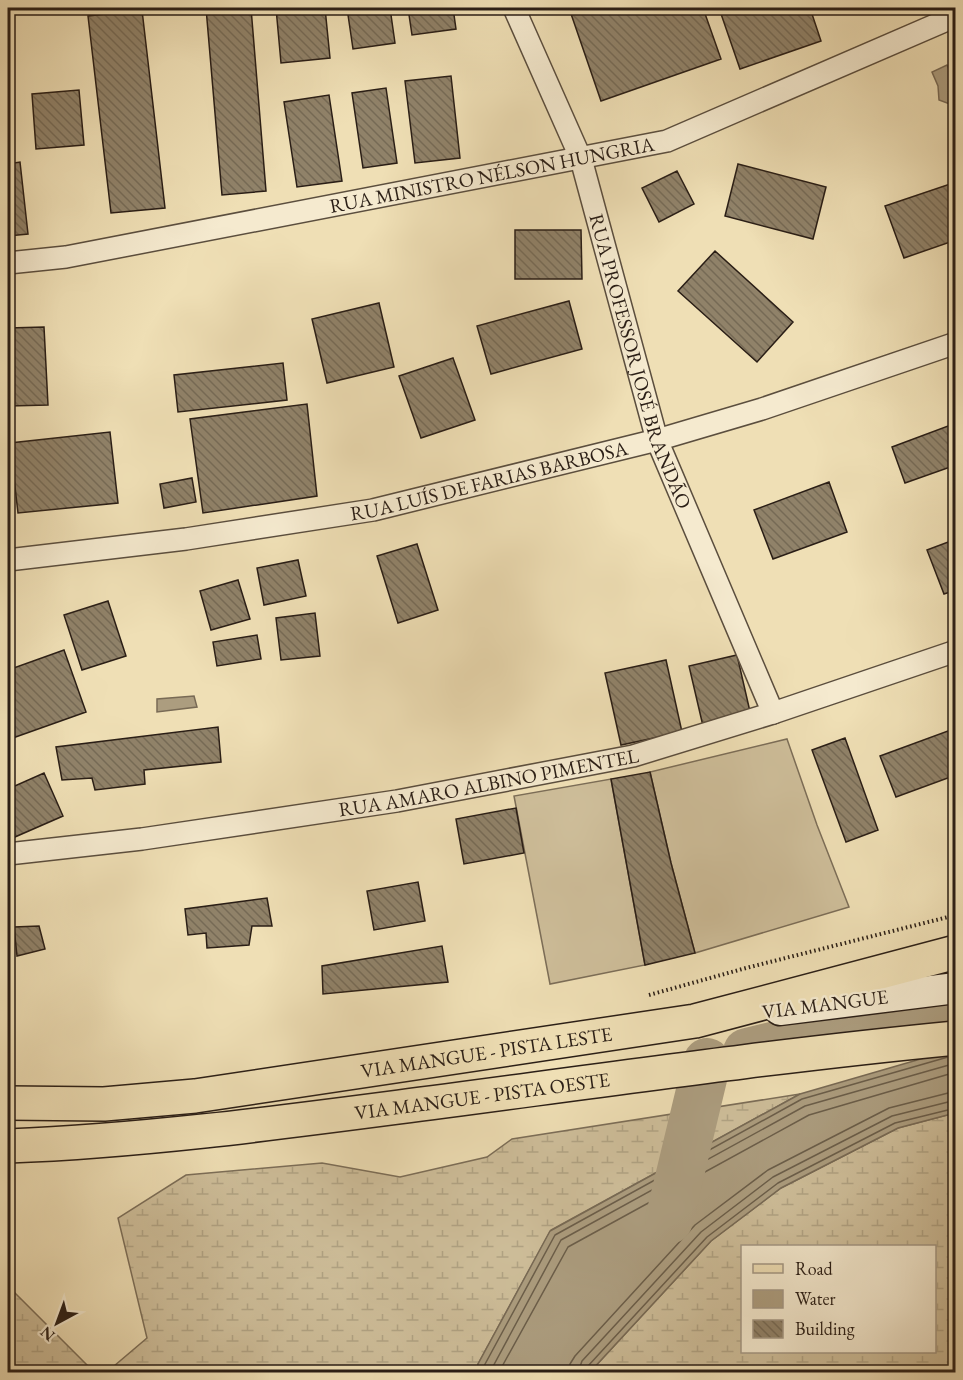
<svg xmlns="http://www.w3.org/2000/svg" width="963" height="1380" font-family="'EB Garamond',serif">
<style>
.grass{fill:#cebe9a;stroke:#7c6e58;stroke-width:1.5}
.wetland{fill:url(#wetland-marsh);stroke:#7c6e58;stroke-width:1.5;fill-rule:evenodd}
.water{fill:#ac9d7f;stroke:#786a55;stroke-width:1.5}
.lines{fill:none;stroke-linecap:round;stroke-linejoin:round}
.shore{stroke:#6b5e4a;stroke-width:1.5}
.river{stroke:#ac9d7f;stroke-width:48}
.building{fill:url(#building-back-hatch);stroke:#2a1e16;stroke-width:1.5}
.street-casing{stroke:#5b4e3e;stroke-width:24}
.secondary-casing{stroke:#2a1e16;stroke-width:33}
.primary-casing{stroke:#2a1e16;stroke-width:36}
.path{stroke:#2a1e16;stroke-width:4;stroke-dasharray:1.5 3;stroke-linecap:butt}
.street{stroke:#f5eacf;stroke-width:21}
.secondary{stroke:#f5eacf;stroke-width:30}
.primary{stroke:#efdfb5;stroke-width:33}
.labels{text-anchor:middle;stroke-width:4.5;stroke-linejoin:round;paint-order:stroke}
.street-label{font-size:20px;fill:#2a1e16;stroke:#f5eacf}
</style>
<defs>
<pattern id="wetland-marsh" width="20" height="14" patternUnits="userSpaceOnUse" patternTransform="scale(1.5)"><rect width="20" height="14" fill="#cebe9a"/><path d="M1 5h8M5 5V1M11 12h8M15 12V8" fill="none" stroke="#b1a384"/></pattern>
<pattern id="building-back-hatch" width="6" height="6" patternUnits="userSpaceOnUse" patternTransform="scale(1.5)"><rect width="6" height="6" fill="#908269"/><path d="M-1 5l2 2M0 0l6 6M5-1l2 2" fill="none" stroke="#766a55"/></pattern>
</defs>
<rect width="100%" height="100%" fill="#efdfb5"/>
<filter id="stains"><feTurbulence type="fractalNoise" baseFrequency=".00333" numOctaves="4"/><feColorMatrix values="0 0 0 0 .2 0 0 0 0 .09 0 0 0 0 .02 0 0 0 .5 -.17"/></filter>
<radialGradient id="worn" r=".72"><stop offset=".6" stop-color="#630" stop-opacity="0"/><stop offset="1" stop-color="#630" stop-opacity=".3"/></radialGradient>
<path class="grass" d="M 787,739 L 817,825 L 849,907 L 695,953 L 671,863 L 650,772 Z
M 611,779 L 645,965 L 550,984 L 514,796 Z"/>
<path class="wetland" d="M 800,1094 L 551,1230 L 478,1364 L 476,1372 L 107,1372 L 147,1338 L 118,1218 L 186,1175 L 322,1163 L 400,1177 L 487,1157 L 512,1139 Z
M 955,1113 L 955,1372 L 590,1372 L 711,1241 L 781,1188 L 898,1128 ZM 742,1246 L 934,1246 L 934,1352 L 742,1352 Z
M 8,1286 L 94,1372 L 11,1372 L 8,1369 Z"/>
<path class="water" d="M 947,65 L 955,83 L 955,106 L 939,100 L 938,86 L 932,72 Z
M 194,696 L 197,707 L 157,712 L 157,699 Z
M 955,1049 L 955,1113 L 898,1128 L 781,1188 L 711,1241 L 590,1372 L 476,1372 L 478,1364 L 550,1231 L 800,1094 Z"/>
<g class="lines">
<path class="shore" d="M 482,1372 L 484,1366 L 555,1235 L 802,1099 L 948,1057
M 490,1372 L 561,1240 L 805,1106 L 956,1063
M 499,1372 L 568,1247 L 809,1115 L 956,1072
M 569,1372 L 570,1364 L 575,1356 L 695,1225 L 768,1170 L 889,1108 L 956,1091
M 578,1372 L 582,1361 L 701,1232 L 773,1177 L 892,1116 L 956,1100
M 586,1372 L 588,1366 L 707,1237 L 778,1183 L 895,1123 L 956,1108"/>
<path class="river" d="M 747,1052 L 927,1009 L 956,1005
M 669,1220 L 707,1062"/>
</g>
<path class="building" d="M 206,8 L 251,8 L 266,191 L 222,195 Z
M 276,8 L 325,8 L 330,58 L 281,63 Z
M 347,8 L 390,8 L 395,43 L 353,49 Z
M 408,8 L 453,8 L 456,29 L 412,35 Z
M 569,8 L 703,8 L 721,59 L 601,101 Z
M 719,8 L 810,8 L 821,41 L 740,69 Z
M 142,10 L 165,208 L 111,213 L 88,16 Z
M 451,76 L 460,158 L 415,163 L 405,81 Z
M 386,88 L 397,163 L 363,168 L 352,93 Z
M 79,90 L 84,145 L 36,149 L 32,94 Z
M 329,95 L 342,181 L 297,187 L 284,102 Z
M 20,162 L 28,234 L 8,236 L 8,164 Z
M 738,164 L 826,187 L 813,239 L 725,216 Z
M 677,171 L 694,204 L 659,222 L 642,188 Z
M 956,182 L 956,240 L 904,258 L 885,206 Z
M 515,230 L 581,230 L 582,279 L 515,279 Z
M 715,251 L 793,322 L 757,362 L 678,291 Z
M 569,301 L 582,349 L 491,374 L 477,326 Z
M 379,303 L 394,367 L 327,383 L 312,319 Z
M 44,327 L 48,405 L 9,406 L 8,328 Z
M 453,358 L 475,420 L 421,438 L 399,376 Z
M 283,363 L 287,400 L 178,412 L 174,375 Z
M 307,404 L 317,496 L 203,513 L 190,419 Z
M 956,423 L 956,465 L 905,483 L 892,447 Z
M 110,432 L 118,503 L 18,513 L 10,443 Z
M 192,478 L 196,502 L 164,508 L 160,484 Z
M 829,482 L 847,532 L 773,559 L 754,510 Z
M 956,539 L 956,590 L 944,594 L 927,550 Z
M 417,544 L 438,610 L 398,623 L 377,556 Z
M 298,560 L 306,596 L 264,605 L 257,568 Z
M 238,580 L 250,619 L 211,630 L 200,591 Z
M 108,601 L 126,656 L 82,670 L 64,615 Z
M 315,613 L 320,656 L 281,660 L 276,618 Z
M 257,635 L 261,659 L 217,666 L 213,642 Z
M 64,650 L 86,712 L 10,739 L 8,732 L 8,670 Z
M 737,655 L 751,716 L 703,726 L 689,666 Z
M 666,660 L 682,732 L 621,745 L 605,673 Z
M 218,727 L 221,762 L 144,770 L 145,784 L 95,790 L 92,778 L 62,780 L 56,747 Z
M 956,728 L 956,775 L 896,797 L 880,756 Z
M 845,738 L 878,830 L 846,842 L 812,750 Z
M 650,772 L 671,863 L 695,953 L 645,965 L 611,779 Z
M 44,773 L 63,816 L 8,840 L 8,789 Z
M 516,808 L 524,853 L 464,864 L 456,819 Z
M 418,882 L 425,921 L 374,930 L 367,891 Z
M 267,898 L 272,926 L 252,926 L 249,945 L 207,948 L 206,933 L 188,935 L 185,909 Z
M 39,926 L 45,949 L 17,956 L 14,927 Z
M 442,946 L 448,982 L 323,994 L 322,966 Z"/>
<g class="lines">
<defs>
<g id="street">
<path id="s1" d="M 514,8 L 581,159 L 657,440 L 773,713"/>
<path id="s2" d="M 8,263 L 66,257 L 667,141 L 956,16"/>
<path id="s3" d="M 8,560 L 186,539 L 373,510 L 657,440 L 762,409 L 956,343"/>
<path id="s4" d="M 8,854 L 142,839 L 397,801 L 633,756 L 773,713 L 956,651"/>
</g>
<path id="secondary" d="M 780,1010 L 956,988"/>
<g id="primary">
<path id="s5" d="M 8,1103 L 104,1104 L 195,1096 L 695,1021 L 956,952"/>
<path id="s6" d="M 8,1146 C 138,1141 269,1124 399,1107 C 584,1083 769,1056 956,1038"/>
</g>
</defs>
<use href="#street" class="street-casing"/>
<use href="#secondary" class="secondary-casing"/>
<use href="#primary" class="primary-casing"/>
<path class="path" d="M 649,995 L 746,968 L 956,915"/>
<use href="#street" class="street"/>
<use href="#secondary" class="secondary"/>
<use href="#primary" class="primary"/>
</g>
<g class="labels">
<g class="street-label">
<text dy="7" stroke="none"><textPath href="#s2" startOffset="492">RUA MINISTRO NÉLSON HUNGRIA</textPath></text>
<text dy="7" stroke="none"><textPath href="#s1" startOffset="376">RUA PROFESSOR JOSÉ BRANDÃO</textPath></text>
<text dy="7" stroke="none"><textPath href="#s3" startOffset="488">RUA LUÍS DE FARIAS BARBOSA</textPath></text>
<text dy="7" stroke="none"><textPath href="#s4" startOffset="486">RUA AMARO ALBINO PIMENTEL</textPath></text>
<text transform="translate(825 1004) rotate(-7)" y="7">VIA MANGUE</text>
<text dy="7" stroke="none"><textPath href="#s5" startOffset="482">VIA MANGUE - PISTA LESTE</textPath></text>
<text dy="7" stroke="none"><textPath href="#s6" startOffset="477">VIA MANGUE - PISTA OESTE</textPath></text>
</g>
</g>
<rect width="963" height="1380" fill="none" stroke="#efdfb5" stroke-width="30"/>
<rect x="9" y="9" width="945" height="1362" fill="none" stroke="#2a1e16" stroke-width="3"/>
<rect x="15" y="15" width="933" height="1350" fill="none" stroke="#2a1e16" stroke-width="1.5"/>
<rect x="741" y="1245" width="195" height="108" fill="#f5eacf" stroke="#a49885" stroke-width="1.5"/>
<rect x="753" y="1264" width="30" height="9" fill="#efdfb5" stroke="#a49885" stroke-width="1.5"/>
<text x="795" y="1275" font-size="18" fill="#2a1e16">Road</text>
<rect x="753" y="1290" width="30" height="18" fill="#ac9d7f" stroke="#a49885" stroke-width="1.5"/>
<text x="795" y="1305" font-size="18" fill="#2a1e16">Water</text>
<rect x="753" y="1320" width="30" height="18" fill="url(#building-back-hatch)" stroke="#a49885" stroke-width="1.5"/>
<text x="795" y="1335" font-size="18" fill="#2a1e16">Building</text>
<g transform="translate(57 1323) rotate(221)" stroke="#f5eacf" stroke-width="4.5" paint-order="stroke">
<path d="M0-4.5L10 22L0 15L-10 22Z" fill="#2a1e16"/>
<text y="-9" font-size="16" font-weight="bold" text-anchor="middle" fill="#2a1e16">N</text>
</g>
<rect width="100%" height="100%" filter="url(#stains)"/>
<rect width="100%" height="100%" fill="url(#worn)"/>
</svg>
